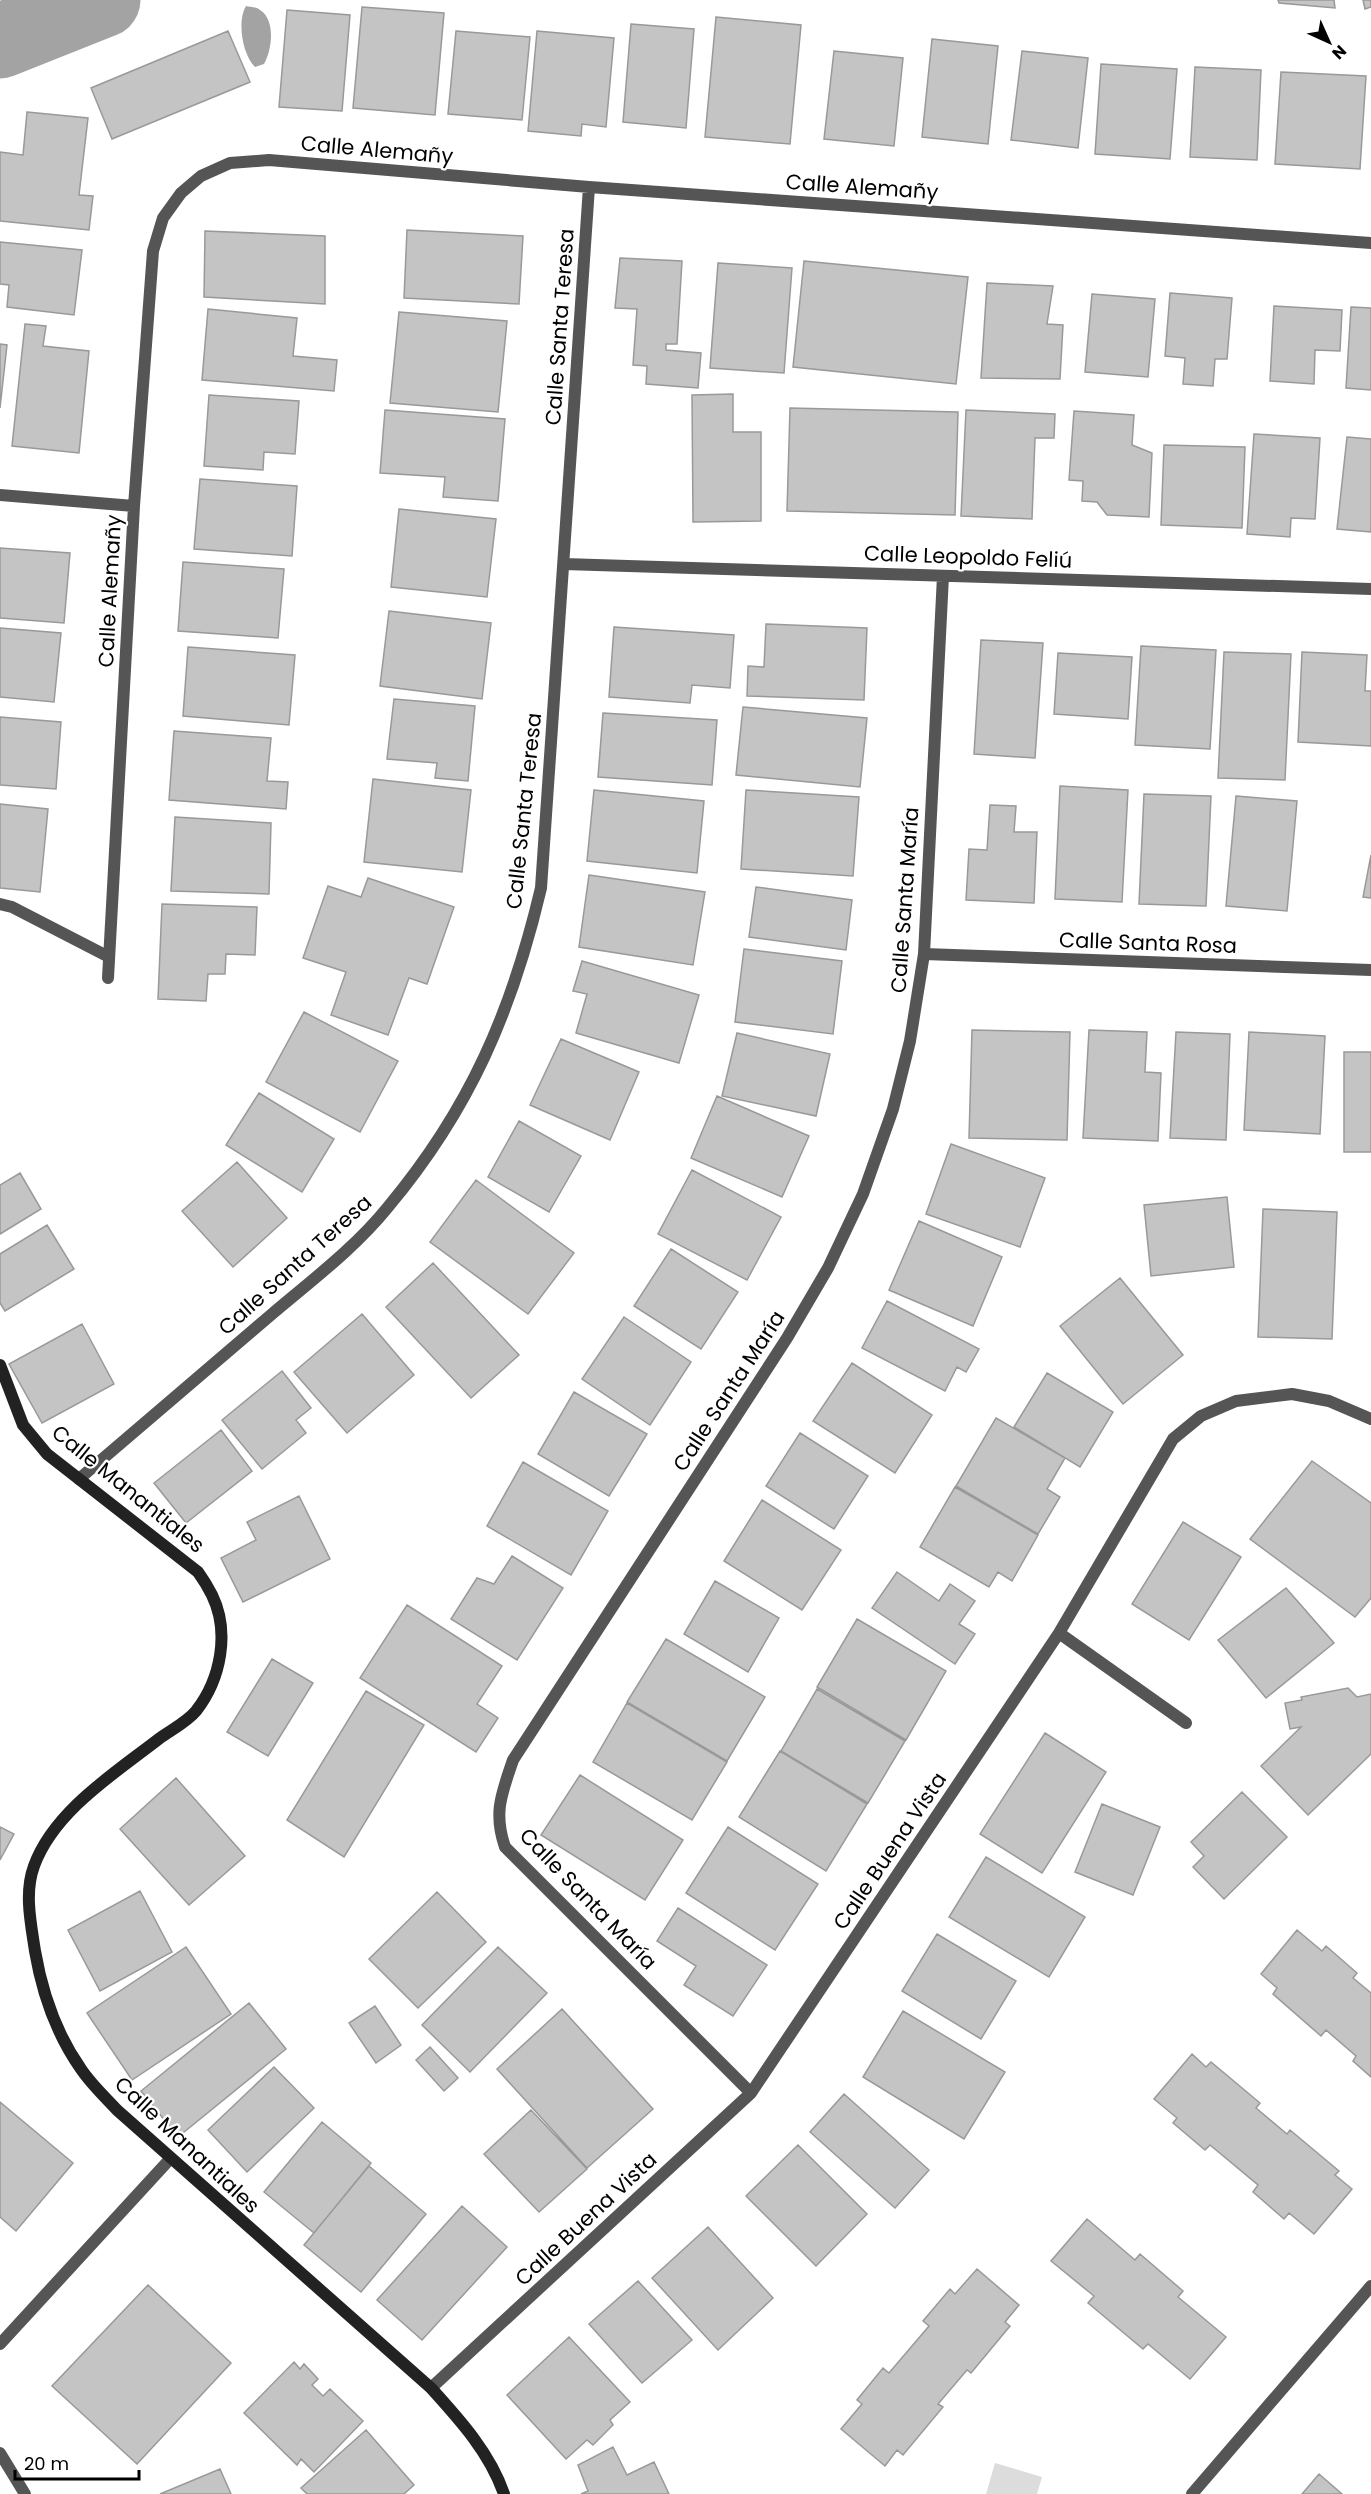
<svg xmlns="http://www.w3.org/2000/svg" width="1371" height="2494" font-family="Poppins,sans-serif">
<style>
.green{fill:#dcdcdc}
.water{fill:#a3a3a3}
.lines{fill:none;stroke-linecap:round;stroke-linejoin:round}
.river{stroke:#a3a3a3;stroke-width:75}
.building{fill:#c4c4c4;stroke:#999;stroke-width:1.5}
.lane{stroke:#555;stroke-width:12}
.street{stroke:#555;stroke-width:12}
.secondary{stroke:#222;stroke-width:12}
.labels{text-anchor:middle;stroke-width:4.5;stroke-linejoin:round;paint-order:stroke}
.street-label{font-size:21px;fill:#000;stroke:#fff}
</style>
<rect width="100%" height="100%" fill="#fff"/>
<path class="green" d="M 995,2463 L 1042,2477 L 1037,2494 L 986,2494 Z"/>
<path class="water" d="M 246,6 C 250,7 257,7 260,10 C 276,20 272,50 264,64 L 255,67 C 242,54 237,21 246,6 Z"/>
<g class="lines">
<path class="river" d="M 0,41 L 103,0"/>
</g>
<path class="building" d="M 1278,0 L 1334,0 L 1335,8 L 1279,3 Z
M 1363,0 L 1371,0 L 1371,7 L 1365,9 Z
M 362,7 L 444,13 L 435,115 L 353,108 Z
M 287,10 L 350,15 L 342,111 L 279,107 Z
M 716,17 L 801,25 L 790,144 L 705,137 Z
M 631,24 L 694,29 L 686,128 L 623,122 Z
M 228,31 L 250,82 L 112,139 L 91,88 Z
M 456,31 L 530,37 L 522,120 L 448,114 Z
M 537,31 L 614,38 L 606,127 L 582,124 L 581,136 L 528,131 Z
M 932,39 L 998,46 L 988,144 L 922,137 Z
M 834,51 L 903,58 L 894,146 L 824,139 Z
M 1022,51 L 1088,58 L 1078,148 L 1011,140 Z
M 1101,64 L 1177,69 L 1170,159 L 1095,154 Z
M 1195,67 L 1261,70 L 1257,160 L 1190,157 Z
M 1281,72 L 1366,76 L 1360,169 L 1275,164 Z
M 27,112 L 88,118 L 79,195 L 93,196 L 89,230 L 0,221 L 0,152 L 23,155 Z
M 407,230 L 523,236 L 519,304 L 404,298 Z
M 205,231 L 325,236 L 325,304 L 204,297 Z
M 0,242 L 82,250 L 74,315 L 7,307 L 9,285 L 0,284 Z
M 620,258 L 682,261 L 677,344 L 666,344 L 666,350 L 701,353 L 698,388 L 646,384 L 647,366 L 633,365 L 637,309 L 615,308 Z
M 804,261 L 968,277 L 956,384 L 793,367 Z
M 718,263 L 792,268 L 784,373 L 710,368 Z
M 987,283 L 1053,286 L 1047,324 L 1063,325 L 1060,379 L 981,378 Z
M 1170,293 L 1232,298 L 1227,359 L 1215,359 L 1213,386 L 1183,384 L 1185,358 L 1165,356 Z
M 1092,294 L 1155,299 L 1148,377 L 1085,372 Z
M 1274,306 L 1342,310 L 1340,351 L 1315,350 L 1314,384 L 1270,381 Z
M 1351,307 L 1371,308 L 1371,390 L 1346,388 Z
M 208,309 L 297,318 L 293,356 L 337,360 L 334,391 L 202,380 Z
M 399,312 L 507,321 L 498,412 L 390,403 Z
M 25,324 L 46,326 L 43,346 L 89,351 L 79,453 L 12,446 Z
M 0,344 L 7,345 L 0,408 Z
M 733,394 L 733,432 L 761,432 L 761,521 L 693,522 L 692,395 Z
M 209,395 L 299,401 L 295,454 L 264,452 L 263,470 L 204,466 Z
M 790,408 L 958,412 L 955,515 L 787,511 Z
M 385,410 L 505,419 L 498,501 L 443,497 L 445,477 L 380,473 Z
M 966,410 L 1055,414 L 1054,438 L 1035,438 L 1032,519 L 961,516 Z
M 1074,411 L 1134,415 L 1132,445 L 1152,453 L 1149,517 L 1107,515 L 1097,502 L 1082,501 L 1083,481 L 1069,480 Z
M 1254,434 L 1320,438 L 1315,519 L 1291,518 L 1290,537 L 1247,534 Z
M 1347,437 L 1371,439 L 1371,532 L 1337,529 Z
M 1164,445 L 1245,447 L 1242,528 L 1161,525 Z
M 200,479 L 297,486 L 292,556 L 194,549 Z
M 399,509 L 496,519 L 487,597 L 391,587 Z
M 0,548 L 70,553 L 64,623 L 0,618 Z
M 183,562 L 284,569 L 278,638 L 178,631 Z
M 389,611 L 491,623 L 482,699 L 380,686 Z
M 766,624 L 867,628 L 864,700 L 747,696 L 748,666 L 764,667 Z
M 614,627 L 734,635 L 730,688 L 692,685 L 690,703 L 609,697 Z
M 0,628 L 61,633 L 54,702 L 0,697 Z
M 981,640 L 1043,643 L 1035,758 L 974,754 Z
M 1141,646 L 1216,650 L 1210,749 L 1135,745 Z
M 188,647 L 295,655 L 289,725 L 183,716 Z
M 1224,652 L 1291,654 L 1285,780 L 1218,778 Z
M 1302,652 L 1367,655 L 1365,691 L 1371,691 L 1371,746 L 1298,742 Z
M 1058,653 L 1132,657 L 1128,719 L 1054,714 Z
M 394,699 L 475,706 L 468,781 L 435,778 L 437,763 L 387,759 Z
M 743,707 L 867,718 L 860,787 L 736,775 Z
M 603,713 L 717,720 L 712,785 L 598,777 Z
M 0,717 L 61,722 L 56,789 L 0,785 Z
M 174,731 L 271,738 L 267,781 L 288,782 L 286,809 L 169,800 Z
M 373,779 L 471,790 L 462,872 L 364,862 Z
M 1060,786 L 1128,790 L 1122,902 L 1055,899 Z
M 594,790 L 704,801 L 697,873 L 587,861 Z
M 746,790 L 859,797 L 853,876 L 741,869 Z
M 1144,794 L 1211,796 L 1206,906 L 1139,904 Z
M 1236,796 L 1297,801 L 1287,911 L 1226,906 Z
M 0,804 L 48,809 L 40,892 L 0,888 Z
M 990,805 L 1016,806 L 1014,832 L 1037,832 L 1034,903 L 966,900 L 969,849 L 987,850 Z
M 175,817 L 271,823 L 269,894 L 171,891 Z
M 1371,855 L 1371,898 L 1363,897 Z
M 589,875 L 705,892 L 693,965 L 579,947 Z
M 368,878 L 454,907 L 427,984 L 409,978 L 388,1035 L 331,1015 L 346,972 L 303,958 L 328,886 L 361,897 Z
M 756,887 L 852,900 L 846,950 L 749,937 Z
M 162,904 L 257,907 L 255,955 L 226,954 L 225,974 L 208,974 L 206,1001 L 158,999 Z
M 744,949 L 842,961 L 833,1034 L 735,1022 Z
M 582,961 L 699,995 L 679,1063 L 576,1033 L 587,994 L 573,991 Z
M 304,1012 L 398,1061 L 360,1132 L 266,1082 Z
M 972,1030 L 1070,1032 L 1067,1140 L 969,1138 Z
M 1089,1030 L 1147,1032 L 1145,1072 L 1161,1073 L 1158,1141 L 1083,1138 Z
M 1176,1032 L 1230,1034 L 1226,1140 L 1170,1138 Z
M 1249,1032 L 1325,1036 L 1320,1134 L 1244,1130 Z
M 737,1033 L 830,1054 L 816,1116 L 722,1096 Z
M 561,1039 L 639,1072 L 610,1140 L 530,1105 Z
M 1344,1052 L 1371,1052 L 1371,1152 L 1344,1152 Z
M 259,1093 L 334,1139 L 302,1192 L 226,1145 Z
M 717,1096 L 809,1136 L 782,1197 L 691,1158 Z
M 519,1121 L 581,1156 L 549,1212 L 488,1177 Z
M 951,1144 L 1045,1178 L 1020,1247 L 926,1214 Z
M 237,1162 L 287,1218 L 233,1267 L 182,1211 Z
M 692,1170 L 781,1217 L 747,1280 L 658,1234 Z
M 20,1173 L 41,1209 L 0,1234 L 0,1185 Z
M 476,1180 L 574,1253 L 528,1314 L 430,1242 Z
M 1227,1197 L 1234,1267 L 1151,1276 L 1144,1205 Z
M 1263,1209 L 1337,1212 L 1332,1339 L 1258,1337 Z
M 919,1221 L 1002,1257 L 973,1326 L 889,1290 Z
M 47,1225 L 74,1269 L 5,1311 L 0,1303 L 0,1254 Z
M 671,1249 L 738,1292 L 701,1349 L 634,1306 Z
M 433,1263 L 519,1355 L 471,1398 L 386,1307 Z
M 1120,1278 L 1183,1355 L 1123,1404 L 1060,1326 Z
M 887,1301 L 979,1349 L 966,1372 L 957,1367 L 945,1391 L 862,1348 Z
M 362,1314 L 414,1375 L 347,1433 L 294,1372 Z
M 624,1317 L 691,1362 L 650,1425 L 582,1379 Z
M 82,1324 L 114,1384 L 42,1423 L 9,1364 Z
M 852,1363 L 932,1415 L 895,1473 L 813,1421 Z
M 282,1371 L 311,1408 L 296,1420 L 306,1433 L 262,1469 L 222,1420 Z
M 1047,1373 L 1113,1412 L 1080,1467 L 1014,1427 Z
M 574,1392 L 647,1434 L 609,1496 L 538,1454 Z
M 996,1418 L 1065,1458 L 1047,1489 L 1060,1497 L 1038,1534 L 956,1486 Z
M 221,1430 L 252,1471 L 186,1523 L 154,1483 Z
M 800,1433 L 868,1476 L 834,1529 L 766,1486 Z
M 1312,1461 L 1371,1503 L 1371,1598 L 1355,1617 L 1250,1539 Z
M 523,1462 L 608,1511 L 571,1575 L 487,1526 Z
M 955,1487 L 1038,1535 L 1012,1581 L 998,1572 L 989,1587 L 920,1547 Z
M 299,1496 L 330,1559 L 243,1602 L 221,1558 L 256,1540 L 247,1522 Z
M 762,1500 L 841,1550 L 802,1610 L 724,1561 Z
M 1183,1522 L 1241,1557 L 1189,1640 L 1132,1604 Z
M 512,1556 L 563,1588 L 517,1660 L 451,1619 L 477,1578 L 494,1584 Z
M 897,1572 L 939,1601 L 950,1584 L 975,1601 L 959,1624 L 975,1634 L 955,1664 L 872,1608 Z
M 715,1581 L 779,1618 L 748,1672 L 684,1634 Z
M 1286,1588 L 1334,1643 L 1266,1698 L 1218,1640 Z
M 407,1605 L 502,1666 L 477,1704 L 498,1718 L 476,1752 L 360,1678 Z
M 857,1619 L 946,1671 L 906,1740 L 817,1687 Z
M 666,1639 L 765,1697 L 727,1761 L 627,1702 Z
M 272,1659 L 313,1683 L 268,1756 L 227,1732 Z
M 1348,1688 L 1357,1697 L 1371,1694 L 1371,1754 L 1308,1815 L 1261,1766 L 1301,1727 L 1290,1729 L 1285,1703 L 1302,1700 L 1301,1697 Z
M 817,1689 L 905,1741 L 868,1803 L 781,1751 Z
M 366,1691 L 424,1725 L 344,1857 L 287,1820 Z
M 627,1703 L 727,1762 L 692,1820 L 593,1762 Z
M 1045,1733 L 1106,1772 L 1042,1873 L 980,1834 Z
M 780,1751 L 867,1804 L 826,1871 L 739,1817 Z
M 580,1775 L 683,1840 L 645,1900 L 541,1835 Z
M 176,1778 L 245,1856 L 189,1905 L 120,1829 Z
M 1242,1792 L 1287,1837 L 1224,1899 L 1193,1867 L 1204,1856 L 1191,1842 Z
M 1102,1804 L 1160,1827 L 1133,1895 L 1075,1872 Z
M 0,1827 L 14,1834 L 0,1860 Z
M 728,1827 L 818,1884 L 775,1950 L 686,1893 Z
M 986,1857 L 1085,1917 L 1049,1977 L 949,1917 Z
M 140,1891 L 172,1952 L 100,1991 L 68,1930 Z
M 437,1892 L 486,1942 L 418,2008 L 369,1959 Z
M 678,1908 L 767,1965 L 733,2016 L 684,1985 L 696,1966 L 657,1941 Z
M 1297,1930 L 1322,1951 L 1326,1946 L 1357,1973 L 1353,1978 L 1371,1993 L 1371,2077 L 1353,2061 L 1356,2056 L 1326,2030 L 1321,2036 L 1273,1994 L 1277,1988 L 1261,1974 Z
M 937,1934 L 1016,1981 L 981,2039 L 902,1991 Z
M 186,1947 L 231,2014 L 132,2080 L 87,2013 Z
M 498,1947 L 547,1993 L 470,2072 L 422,2025 Z
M 249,2003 L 286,2049 L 178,2137 L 141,2091 Z
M 375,2006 L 401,2045 L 376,2063 L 349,2023 Z
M 562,2009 L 653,2109 L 587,2168 L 497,2069 Z
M 903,2011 L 1005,2072 L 964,2139 L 863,2077 Z
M 430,2047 L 458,2078 L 444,2091 L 416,2060 Z
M 1192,2054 L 1206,2067 L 1211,2062 L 1260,2103 L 1256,2108 L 1287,2134 L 1290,2130 L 1339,2171 L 1335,2175 L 1352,2189 L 1314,2234 L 1289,2213 L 1284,2219 L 1253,2192 L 1258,2185 L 1210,2145 L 1205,2150 L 1173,2123 L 1177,2118 L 1154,2099 Z
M 274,2067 L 314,2108 L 247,2172 L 208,2130 Z
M 844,2094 L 929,2170 L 895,2208 L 810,2132 Z
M 0,2102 L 73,2163 L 16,2231 L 0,2217 Z
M 531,2110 L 587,2169 L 539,2212 L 484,2154 Z
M 322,2122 L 371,2163 L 314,2233 L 264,2192 Z
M 798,2145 L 867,2214 L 816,2266 L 746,2196 Z
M 369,2166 L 426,2214 L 361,2292 L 304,2245 Z
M 462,2206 L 507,2247 L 422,2340 L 377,2300 Z
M 1087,2219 L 1135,2260 L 1140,2254 L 1183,2291 L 1178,2297 L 1226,2337 L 1190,2379 L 1148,2344 L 1143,2349 L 1088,2303 L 1094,2296 L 1051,2261 Z
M 708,2227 L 773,2298 L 718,2350 L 652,2278 Z
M 977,2269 L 1019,2305 L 1005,2322 L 1010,2326 L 971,2373 L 967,2370 L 938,2404 L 943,2407 L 903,2455 L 897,2450 L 885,2466 L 841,2429 L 862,2404 L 857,2400 L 883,2368 L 889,2373 L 929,2326 L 923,2321 L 950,2289 L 955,2294 Z
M 638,2281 L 692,2340 L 642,2383 L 589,2324 Z
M 148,2285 L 231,2363 L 137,2464 L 52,2386 Z
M 569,2337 L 630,2402 L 610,2420 L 613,2425 L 593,2445 L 587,2440 L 566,2459 L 507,2395 Z
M 294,2362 L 300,2369 L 304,2364 L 318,2379 L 312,2385 L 323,2396 L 330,2389 L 363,2421 L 314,2472 L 301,2459 L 297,2465 L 244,2413 Z
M 366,2430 L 414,2485 L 404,2494 L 307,2494 L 301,2488 Z
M 613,2447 L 627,2475 L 654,2462 L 669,2494 L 581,2494 L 588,2491 L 578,2465 Z
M 220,2469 L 231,2494 L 160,2494 Z
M 1319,2474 L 1342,2494 L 1302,2494 Z"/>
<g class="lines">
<path class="lane" d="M 0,904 L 12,907 L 109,957"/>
<path class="street" d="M 0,495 L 134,506
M 564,564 L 1371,589
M 924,954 L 1371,970
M 108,978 L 134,506 L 153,251 L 163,218 L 181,193 L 201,176 L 230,163 L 269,160 L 589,187 L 1371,243
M 79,1479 C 143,1424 208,1369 272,1314 C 312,1280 355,1248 388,1207 C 470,1109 512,1011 541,888 L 589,187
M 1059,1633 L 1186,1723
M 751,2093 L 505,1847 C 493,1812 502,1793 513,1760 L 787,1338 L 828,1268 L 863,1194 L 893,1109 L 910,1041 L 924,954 L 943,576
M 0,2344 L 170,2159
M 431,2388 L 751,2093 L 1059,1633 L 1173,1439 L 1201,1416 L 1236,1401 L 1292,1394 L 1329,1401 L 1371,1419
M 0,2453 L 25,2494
M 1192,2494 L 1371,2286"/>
<path class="secondary" d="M 0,1365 L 23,1425 L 47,1454 L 198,1572 C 203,1579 208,1587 212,1595 C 230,1632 221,1679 196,1711 C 187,1722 171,1730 160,1738 C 115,1773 54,1811 34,1866 C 24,1893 31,1924 35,1951 C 42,1992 57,2035 81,2069 C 91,2084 105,2097 117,2110 L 431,2388 C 460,2420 490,2453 504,2494"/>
</g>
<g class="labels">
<g class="street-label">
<text transform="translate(377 150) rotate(5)" y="7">Calle Alemañy</text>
<text transform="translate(862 187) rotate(4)" y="7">Calle Alemañy</text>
<text transform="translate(560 327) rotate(-86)" y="7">Calle Santa Teresa</text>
<text transform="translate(968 557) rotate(2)" y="7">Calle Leopoldo Feliú</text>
<text transform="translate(110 591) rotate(-87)" y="7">Calle Alemañy</text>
<text transform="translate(524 811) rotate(-84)" y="7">Calle Santa Teresa</text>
<text transform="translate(905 900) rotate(-86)" y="7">Calle Santa María</text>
<text transform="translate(1148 943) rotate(2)" y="7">Calle Santa Rosa</text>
<text transform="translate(295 1265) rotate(-42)" y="7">Calle Santa Teresa</text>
<text transform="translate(729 1391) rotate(-57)" y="7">Calle Santa María</text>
<text transform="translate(128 1489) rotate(39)" y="7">Calle Manantiales</text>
<text transform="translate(890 1851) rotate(-56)" y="7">Calle Buena Vista</text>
<text transform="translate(588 1899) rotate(46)" y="7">Calle Santa María</text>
<text transform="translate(187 2145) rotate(43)" y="7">Calle Manantiales</text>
<text transform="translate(586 2219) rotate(-43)" y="7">Calle Buena Vista</text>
</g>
</g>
<g transform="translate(1329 42) rotate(135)" stroke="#ffffff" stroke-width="4.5" paint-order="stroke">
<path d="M0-4.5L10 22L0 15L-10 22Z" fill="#000000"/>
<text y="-9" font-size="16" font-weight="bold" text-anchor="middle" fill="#000000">N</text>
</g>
<path d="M15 2470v9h124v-9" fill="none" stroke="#000000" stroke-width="3"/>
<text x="24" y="2470" font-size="18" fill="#000000" stroke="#ffffff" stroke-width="4.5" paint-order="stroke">20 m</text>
</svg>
